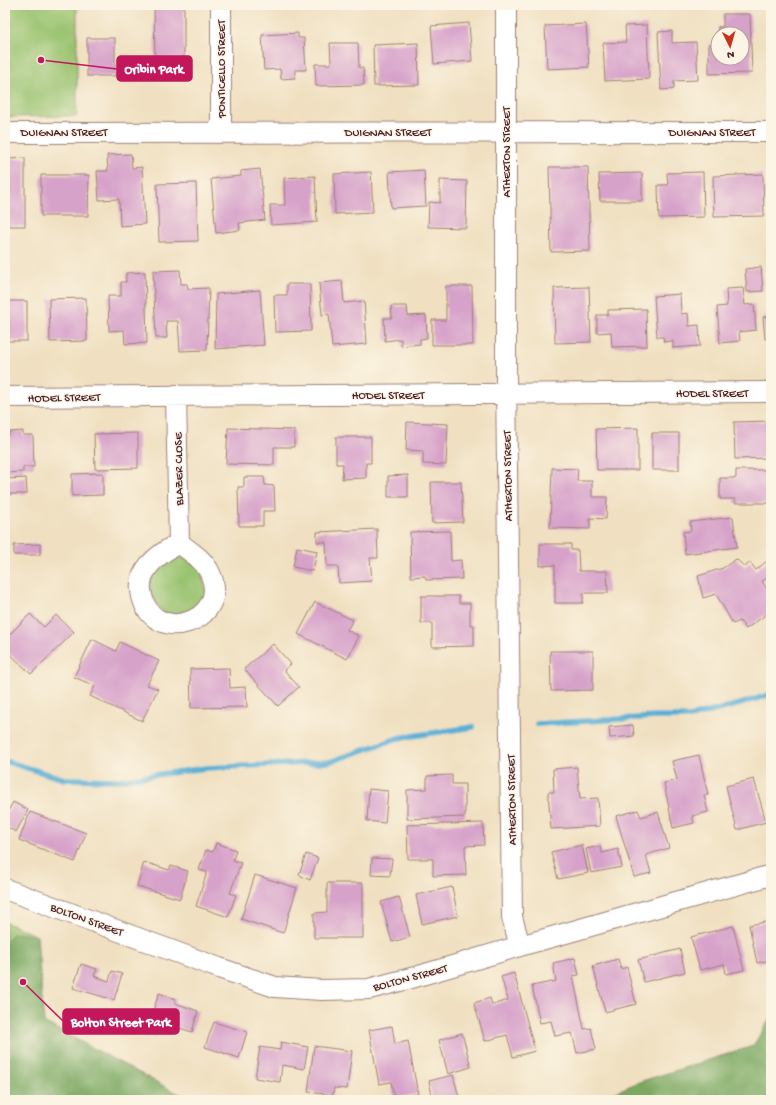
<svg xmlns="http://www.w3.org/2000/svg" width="776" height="1105" font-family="'Gochi Hand',sans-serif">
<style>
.green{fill:#9ac370;stroke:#72714e}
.forest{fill:#7ba962;stroke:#626446}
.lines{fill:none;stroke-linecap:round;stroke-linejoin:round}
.stream{stroke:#5aafd6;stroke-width:5.5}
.building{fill:#d7a2ca}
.street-casing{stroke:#9d8076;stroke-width:22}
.street{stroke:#fff;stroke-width:20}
.labels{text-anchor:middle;stroke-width:3;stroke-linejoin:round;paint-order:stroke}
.street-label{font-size:12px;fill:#4a1f2b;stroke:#fcf5e5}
.leader{fill:none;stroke:#c2185b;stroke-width:1.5}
.callout-dot{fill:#c2185b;stroke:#fcf5e5;stroke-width:1.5}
.callout{fill:#c2185b;stroke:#c2185b;stroke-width:1.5}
.callout-label{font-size:13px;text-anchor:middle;font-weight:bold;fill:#fff}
</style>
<rect width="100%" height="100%" fill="#fcf5e5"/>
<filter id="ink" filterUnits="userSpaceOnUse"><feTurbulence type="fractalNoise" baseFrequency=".025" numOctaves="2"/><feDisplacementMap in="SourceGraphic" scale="8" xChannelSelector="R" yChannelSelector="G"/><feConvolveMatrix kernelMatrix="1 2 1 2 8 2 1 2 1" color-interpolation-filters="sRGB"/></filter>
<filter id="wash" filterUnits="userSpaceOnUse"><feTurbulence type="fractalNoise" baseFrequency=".012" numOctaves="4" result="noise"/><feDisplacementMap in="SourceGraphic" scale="16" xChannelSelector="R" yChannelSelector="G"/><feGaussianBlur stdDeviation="0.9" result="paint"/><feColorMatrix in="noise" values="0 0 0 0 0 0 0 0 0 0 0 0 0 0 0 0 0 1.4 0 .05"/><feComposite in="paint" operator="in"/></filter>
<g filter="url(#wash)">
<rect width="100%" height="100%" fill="#f0e0c1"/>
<path class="green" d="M 5,5 L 77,5 L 77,116 L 5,117 Z
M 183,558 L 200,567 L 207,594 L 189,614 C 183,614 176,616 170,614 C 158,612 150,596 150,585 C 150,577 158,566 165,561 C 170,558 177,558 183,558 Z
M 5,922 L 37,936 L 5,984 Z"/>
<path class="forest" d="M 14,933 L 37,936 L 44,1022 L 173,1091 L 193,1100 L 5,1100 L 5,942 Z
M 771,1017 L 771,1100 L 596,1100 L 639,1082 L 753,1046 Z"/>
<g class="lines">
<path class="stream" d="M 537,724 L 656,717 L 690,717 L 740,704 L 771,694
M 5,761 L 64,779 L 118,780 L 206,768 L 329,762 L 398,738 L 473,727
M 5,1097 L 16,1100"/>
</g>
<g id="blocks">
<path class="building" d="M 154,5 L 184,5 L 184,64 L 155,64 Z
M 723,14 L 750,14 L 752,73 L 709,74 L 709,44 L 718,44 L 718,58 L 742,58 L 742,34 L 718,34 L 718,27 L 723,27 Z
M 469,23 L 472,61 L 434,64 L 431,26 Z
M 586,24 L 589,67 L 547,69 L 545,26 Z
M 647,25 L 649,79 L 605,81 L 603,43 L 626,42 L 625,26 Z
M 672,31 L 672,43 L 696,42 L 698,80 L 674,81 L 674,89 L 661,90 L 658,32 Z
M 298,33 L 298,38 L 304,38 L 306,70 L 295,70 L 295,78 L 281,79 L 280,69 L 264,70 L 262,35 Z
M 87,38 L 115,38 L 115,76 L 87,76 Z
M 330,43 L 358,43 L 359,68 L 363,68 L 364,85 L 316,86 L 315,64 L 331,64 Z
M 418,43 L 419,85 L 374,86 L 373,45 Z
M 131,154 L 132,168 L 142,167 L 145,224 L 120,226 L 119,199 L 99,200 L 97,171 L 108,171 L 107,155 Z
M 25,158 L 25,226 L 5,226 L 5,173 L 9,173 L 9,159 Z
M 549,167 L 588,167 L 590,251 L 551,252 Z
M 260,169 L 265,220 L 239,223 L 240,230 L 216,233 L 211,179 L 241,176 L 241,171 Z
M 424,170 L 426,206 L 391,208 L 389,172 Z
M 371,172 L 373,212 L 335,214 L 334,174 Z
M 703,172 L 704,217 L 659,218 L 658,185 L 668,185 L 667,173 Z
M 642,173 L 642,201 L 600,201 L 599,174 Z
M 763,174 L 764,216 L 714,217 L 713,176 Z
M 41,175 L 89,175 L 88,216 L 41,216 Z
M 315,176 L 317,222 L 271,225 L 270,205 L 285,205 L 284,178 Z
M 440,180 L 467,181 L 466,228 L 428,227 L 429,202 L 440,203 Z
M 196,183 L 198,241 L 159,242 L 157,184 Z
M 761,267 L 763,291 L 747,292 L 745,269 Z
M 180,270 L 181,284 L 187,284 L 188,289 L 209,288 L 207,350 L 180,351 L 178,321 L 166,321 L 167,338 L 156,338 L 153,271 Z
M 145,272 L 147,343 L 125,344 L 124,330 L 109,331 L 108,296 L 121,296 L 121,282 L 126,282 L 126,273 Z
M 342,281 L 344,303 L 364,301 L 367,344 L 332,347 L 329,314 L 322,315 L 319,283 Z
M 287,284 L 310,284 L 311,331 L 275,332 L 274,295 L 287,295 Z
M 446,286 L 472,286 L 473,345 L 432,345 L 432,320 L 446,320 Z
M 589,287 L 591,342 L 555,343 L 554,288 Z
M 743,288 L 745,305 L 754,304 L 756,330 L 739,332 L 740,341 L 720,343 L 717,307 L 727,306 L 726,289 Z
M 260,290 L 264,345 L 215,349 L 216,294 Z
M 680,294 L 681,314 L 688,313 L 689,326 L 699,325 L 700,346 L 673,348 L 673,341 L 664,342 L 663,337 L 657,337 L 654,296 Z
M 86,298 L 87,341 L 50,342 L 49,299 Z
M 5,301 L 27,301 L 27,341 L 5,341 Z
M 391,306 L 407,306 L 408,316 L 426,315 L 427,338 L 420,339 L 420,344 L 401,346 L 401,339 L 385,341 L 384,318 L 392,318 Z
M 646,309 L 647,346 L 612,347 L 611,332 L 597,333 L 597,315 L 608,315 L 608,310 Z
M 771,316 L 771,338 L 765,339 L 763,317 Z
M 771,421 L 771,458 L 735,459 L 734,422 Z
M 407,422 L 448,424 L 446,465 L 423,464 L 423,451 L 406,450 Z
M 228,428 L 294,430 L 294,447 L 274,447 L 274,465 L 226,464 Z
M 638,428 L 638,470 L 597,470 L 596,429 Z
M 23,431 L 23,435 L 33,435 L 34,467 L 23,467 L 23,472 L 5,473 L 5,435 L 9,435 L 9,432 Z
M 138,433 L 138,468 L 95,469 L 94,434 Z
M 652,433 L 679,433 L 679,470 L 652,470 Z
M 336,437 L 371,437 L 371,463 L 366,463 L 366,478 L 342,479 L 343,464 L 336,464 Z
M 552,468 L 578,469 L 577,481 L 592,481 L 592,497 L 607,497 L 606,519 L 590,518 L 590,529 L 550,528 Z
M 736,470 L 771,470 L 771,503 L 735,503 L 735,499 L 720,499 L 720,478 L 736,478 Z
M 103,473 L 103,495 L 72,496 L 72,474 Z
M 408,475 L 408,497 L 388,497 L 388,476 Z
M 244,477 L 264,477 L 265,485 L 274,486 L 275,511 L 263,511 L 263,526 L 239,526 L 238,487 L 244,487 Z
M 26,478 L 27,494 L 5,494 L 5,479 Z
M 431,482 L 461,482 L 463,522 L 432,523 Z
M 733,517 L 737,547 L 685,554 L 683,532 L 691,531 L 690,522 Z
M 377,529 L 378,558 L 370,558 L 372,581 L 339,583 L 338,566 L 327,566 L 326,542 L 317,542 L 317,532 Z
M 450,531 L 451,561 L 461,560 L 462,579 L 426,580 L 425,576 L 411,577 L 410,532 Z
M 40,544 L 40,555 L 14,555 L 14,545 Z
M 540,544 L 571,544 L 571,550 L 578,550 L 579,571 L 607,571 L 608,593 L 583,593 L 583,603 L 555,603 L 555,565 L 540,566 Z
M 297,547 L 317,551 L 313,571 L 293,567 Z
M 736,559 L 745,567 L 750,562 L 756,570 L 767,561 L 771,568 L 771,576 L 762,581 L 771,595 L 771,611 L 746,629 L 740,621 L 733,624 L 716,594 L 703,598 L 698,576 L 723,568 Z
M 421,596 L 459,596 L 459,603 L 470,603 L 470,625 L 474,625 L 474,646 L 432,647 L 432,623 L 421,623 Z
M 315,602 L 353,620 L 347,630 L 359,636 L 347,659 L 298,634 Z
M 30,614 L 44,627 L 56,615 L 74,632 L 31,674 L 5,649 L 5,639 Z
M 92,639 L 116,651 L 120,642 L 159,661 L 147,685 L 158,689 L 142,721 L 90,696 L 95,686 L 74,677 Z
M 273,644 L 291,664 L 284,670 L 299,687 L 278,706 L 244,669 Z
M 550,651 L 593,651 L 593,690 L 551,691 Z
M 229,668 L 230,688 L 246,687 L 247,707 L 191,708 L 190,669 Z
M 633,725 L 634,736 L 610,738 L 609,727 Z
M 699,755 L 708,795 L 704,795 L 708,812 L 692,816 L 694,823 L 673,828 L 664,783 L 677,780 L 672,761 Z
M 577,767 L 580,799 L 598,798 L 600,826 L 551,829 L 548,792 L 554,792 L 553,769 Z
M 452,775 L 452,784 L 465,784 L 465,817 L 407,819 L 407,790 L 427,789 L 427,776 Z
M 754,779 L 766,822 L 737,830 L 726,786 Z
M 369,789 L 388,791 L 385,823 L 367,821 Z
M 13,802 L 28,810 L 16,832 L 5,826 L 5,817 Z
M 638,810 L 641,817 L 658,812 L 669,848 L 646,855 L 651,873 L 634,877 L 616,816 Z
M 30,812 L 86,833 L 75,862 L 19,840 Z
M 483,823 L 484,845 L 465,846 L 466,875 L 433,876 L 433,859 L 408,859 L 407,825 Z
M 216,843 L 236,850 L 233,860 L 241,863 L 230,893 L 236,895 L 228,917 L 196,906 L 207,872 L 199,870 L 206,850 L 213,852 Z
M 582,845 L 588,873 L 558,879 L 551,852 Z
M 600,846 L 602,853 L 618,849 L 622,867 L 591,873 L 586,849 Z
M 306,854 L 318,858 L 310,880 L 299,875 Z
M 372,858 L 392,859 L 390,876 L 371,875 Z
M 144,862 L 169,870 L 171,866 L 188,871 L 180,899 L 137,886 Z
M 255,875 L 297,888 L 283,933 L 241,919 Z
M 327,883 L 363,883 L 363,938 L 314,938 L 314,913 L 327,912 Z
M 452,887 L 458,916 L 422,924 L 416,895 Z
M 399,897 L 410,937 L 392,942 L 381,902 Z
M 771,921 L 771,960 L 757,963 L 749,925 Z
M 733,926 L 744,970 L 726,974 L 724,964 L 700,970 L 691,937 Z
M 680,949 L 685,972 L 644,982 L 638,960 Z
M 575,958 L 579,975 L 573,976 L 584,1029 L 591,1028 L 596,1049 L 577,1053 L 572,1033 L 555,1036 L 551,1021 L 540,1023 L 532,986 L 556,981 L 553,963 Z
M 618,959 L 621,969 L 627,967 L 636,1004 L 605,1012 L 593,966 Z
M 81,964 L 97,969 L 94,976 L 109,981 L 112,971 L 122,974 L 114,1000 L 73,988 Z
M 514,973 L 535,1051 L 513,1057 L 507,1035 L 485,1041 L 474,1003 L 490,998 L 492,1005 L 508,1000 L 501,977 Z
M 159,993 L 176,999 L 175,1003 L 198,1011 L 192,1032 L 173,1026 L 171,1033 L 148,1026 Z
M 214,1022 L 247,1032 L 239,1058 L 205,1047 Z
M 392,1026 L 395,1044 L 408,1041 L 418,1094 L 394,1098 L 391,1082 L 379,1084 L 369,1030 Z
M 462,1033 L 471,1067 L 448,1074 L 439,1040 Z
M 281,1042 L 308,1047 L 304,1069 L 282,1065 L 280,1082 L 255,1078 L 260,1047 L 280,1050 Z
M 314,1046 L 352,1051 L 347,1089 L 334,1088 L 333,1095 L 308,1092 Z
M 453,1075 L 459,1097 L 448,1100 L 433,1100 L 429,1081 Z"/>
</g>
</g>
<g filter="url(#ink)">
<use href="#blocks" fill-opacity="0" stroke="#9d8076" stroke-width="1"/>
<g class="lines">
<defs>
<path id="street" d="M 221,5 L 221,132
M 506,5 L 506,375 L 512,917 L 520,946
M 5,133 L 771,132
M 176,395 L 179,543
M 5,397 L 771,392
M 179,543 C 190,551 204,560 210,573 C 233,622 148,650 141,590 C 138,568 162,552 179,543 Z
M 5,889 L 219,968 L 275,987 L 321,990 L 369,989 L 415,977 L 520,946 L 771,875"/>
</defs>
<use href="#street" class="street-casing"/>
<use href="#street" class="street"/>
</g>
</g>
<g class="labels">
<g class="street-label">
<text transform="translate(221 69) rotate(-90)" y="4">PONTICELLO STREET</text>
<text x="64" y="136">DUIGNAN STREET</text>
<text x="388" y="136">DUIGNAN STREET</text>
<text x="712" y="136">DUIGNAN STREET</text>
<text transform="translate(506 152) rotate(-90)" y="4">ATHERTON STREET</text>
<text x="712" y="397">HODEL STREET</text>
<text x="388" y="399">HODEL STREET</text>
<text transform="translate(64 397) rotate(-1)" y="4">HODEL STREET</text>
<text transform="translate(178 469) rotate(-91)" y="4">BLAZER CLOSE</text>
<text transform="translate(507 476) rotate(-91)" y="4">ATHERTON STREET</text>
<text transform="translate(511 800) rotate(-91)" y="4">ATHERTON STREET</text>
<text transform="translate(87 919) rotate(20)" y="4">BOLTON STREET</text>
<text transform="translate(410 977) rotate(-15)" y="4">BOLTON STREET</text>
</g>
</g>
<path class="leader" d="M41 60L117 69M23 982L63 1021"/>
<g class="callout-dot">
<circle cx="41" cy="60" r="4"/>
<circle cx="23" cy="982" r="4"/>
</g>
<g class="callout">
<rect x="117" y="56" width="75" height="25" rx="4"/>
<rect x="63" y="1009" width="116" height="25" rx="4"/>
</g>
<g class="callout-label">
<text x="154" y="73">Oribin Park</text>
<text x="121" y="1026">Bolton Street Park</text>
</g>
<rect width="776" height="1105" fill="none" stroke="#fcf5e5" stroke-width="20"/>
<g transform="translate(730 46) rotate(175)"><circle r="19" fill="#fcf5e5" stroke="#b59f9b"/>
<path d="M0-3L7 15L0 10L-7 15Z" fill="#c8321e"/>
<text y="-6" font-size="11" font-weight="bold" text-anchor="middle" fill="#4a1f2b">N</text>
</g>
</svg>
